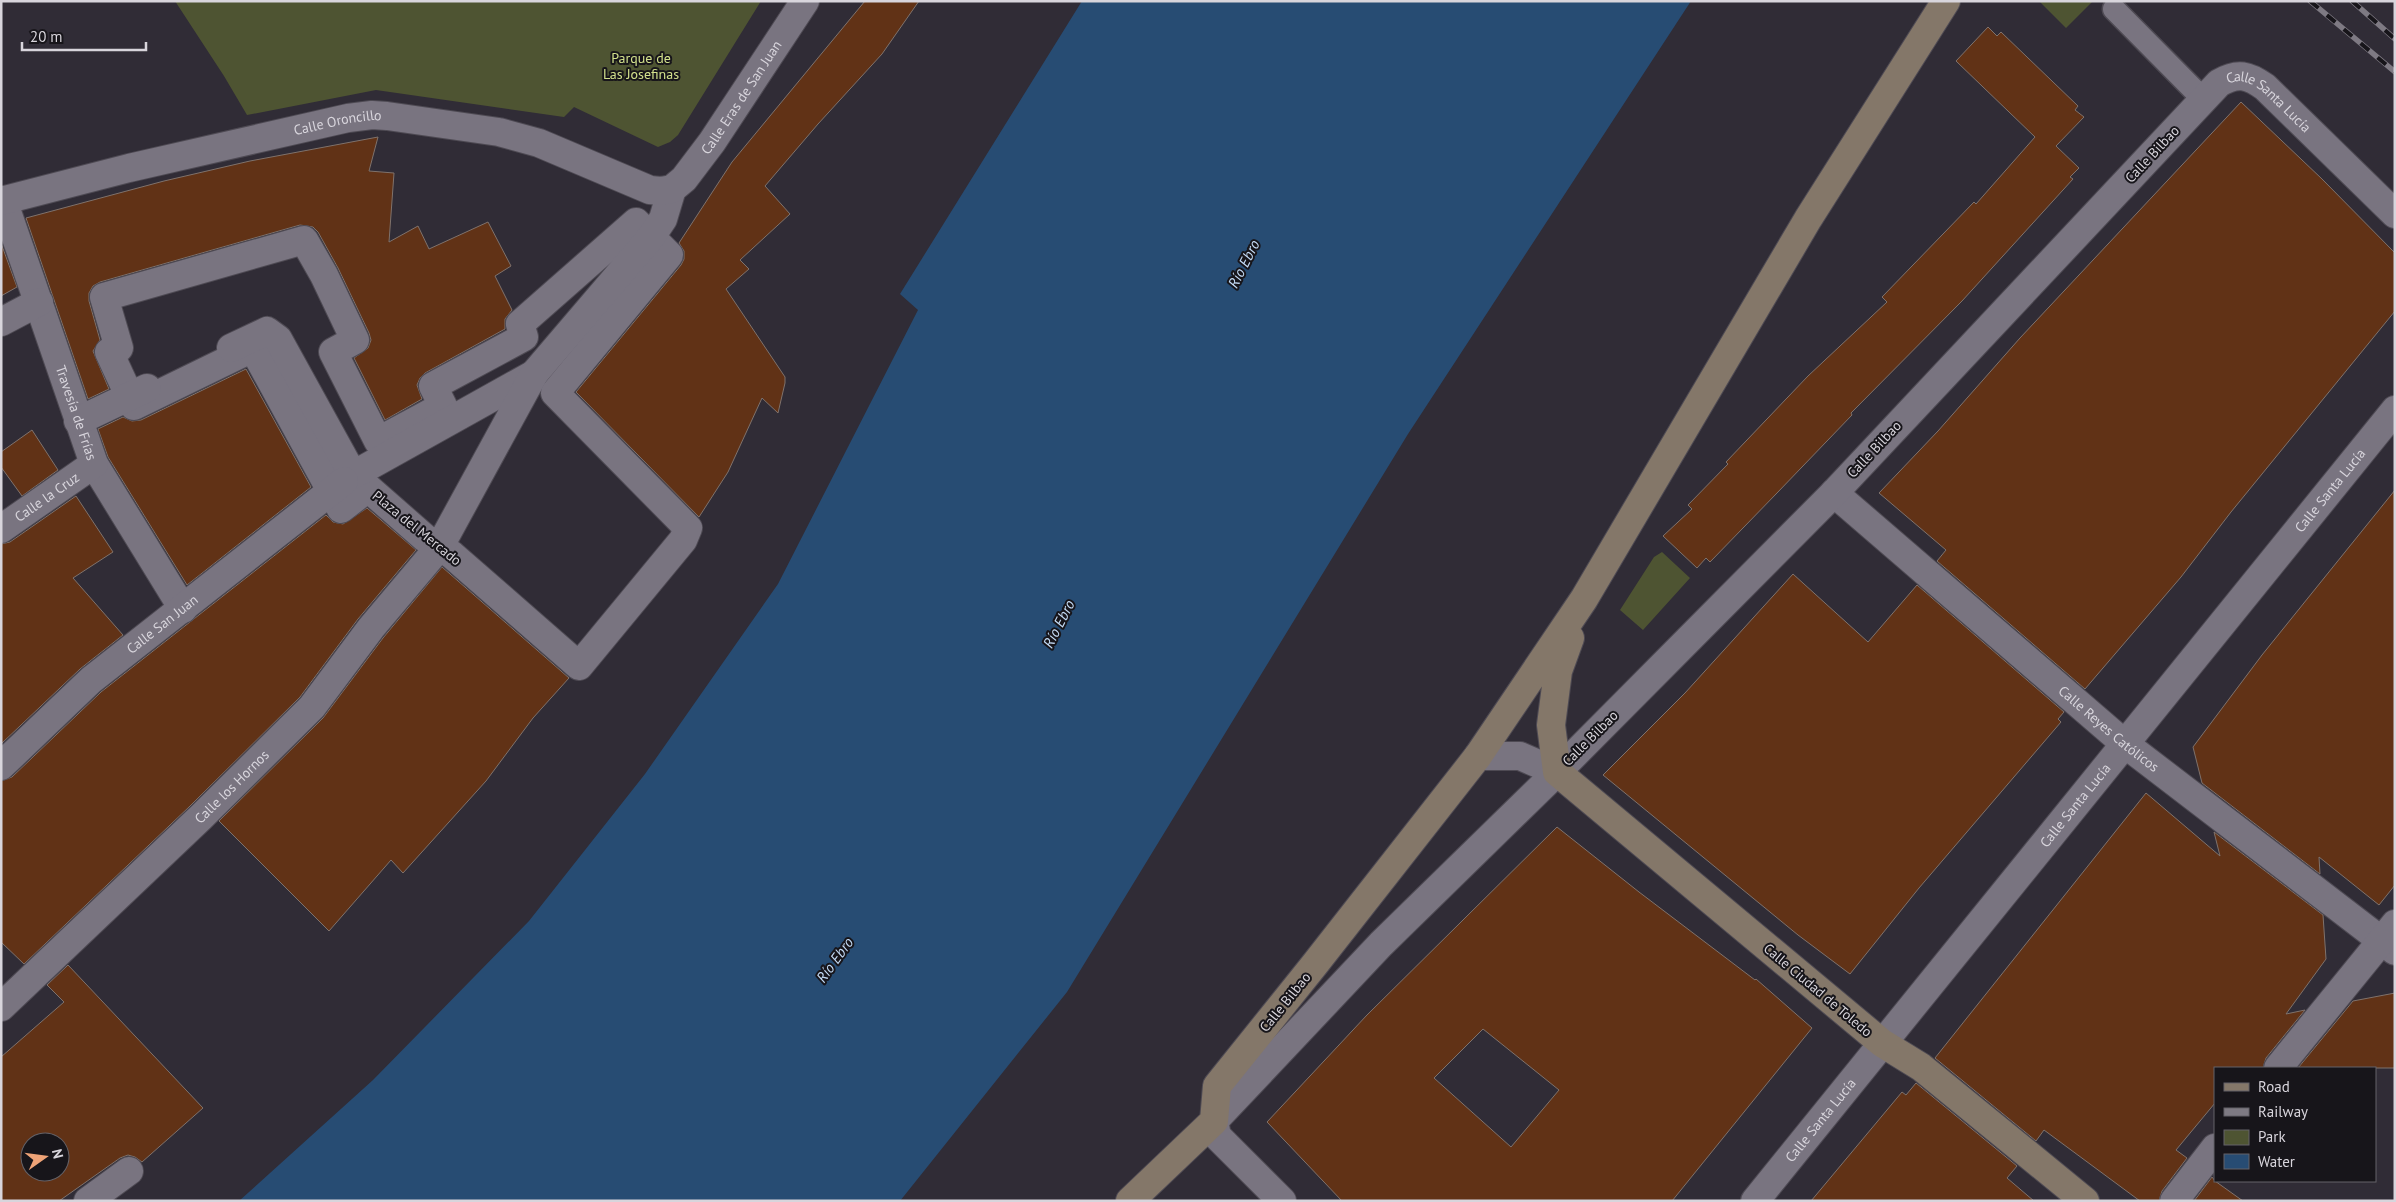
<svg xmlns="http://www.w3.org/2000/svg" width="2396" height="1202" font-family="'PT Sans',sans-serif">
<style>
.green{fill:#4e5432}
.water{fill:#274c73}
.building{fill:#613216;stroke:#7f726c;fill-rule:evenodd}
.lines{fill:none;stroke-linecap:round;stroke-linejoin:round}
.service-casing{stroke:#4e4a53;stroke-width:25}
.pedestrian-casing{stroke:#4e4a53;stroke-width:30}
.minor-casing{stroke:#4e4a53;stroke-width:30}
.secondary-casing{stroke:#4e4a53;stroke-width:30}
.service{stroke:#797480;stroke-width:22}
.pedestrian{stroke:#797480;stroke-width:28}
.minor{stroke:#797480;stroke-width:28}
.secondary{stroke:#847769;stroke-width:28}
.rail-casing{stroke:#7e7a83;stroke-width:5.5}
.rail{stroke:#17151a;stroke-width:4;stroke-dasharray:11;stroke-linecap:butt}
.labels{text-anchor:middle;stroke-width:4;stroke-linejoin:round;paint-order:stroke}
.park-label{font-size:14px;fill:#d2e08c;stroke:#17151a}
.street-label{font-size:14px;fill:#d8d5dc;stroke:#17151a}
.water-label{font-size:15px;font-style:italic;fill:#c4dbf5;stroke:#17151a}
</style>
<rect width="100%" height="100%" fill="#302c36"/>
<path class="green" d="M 175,1 L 761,1 L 678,135 L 670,142 L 658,147 L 574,107 L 564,117 L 376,90 L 247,115 L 224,76 Z
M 2039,1 L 2093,1 L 2066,28 Z
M 1662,552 L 1690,578 L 1643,630 L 1620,610 L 1654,557 Z"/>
<path class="water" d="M 1082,1 L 1691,1 L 1408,434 L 1067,992 L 900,1201 L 239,1201 L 373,1080 L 529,921 L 645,774 L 778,584 L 918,310 L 900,294 Z"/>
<path class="building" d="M 865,1 L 919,1 L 882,54 L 818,124 L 765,186 L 790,214 L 740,260 L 749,269 L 726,289 L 785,377 L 785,383 L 778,413 L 762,398 L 728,472 L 699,517 L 576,392 L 681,265 L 684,259 L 684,251 L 679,243 L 732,162 Z
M 1988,27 L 1997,36 L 2001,32 L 2078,106 L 2075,110 L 2084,117 L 2056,146 L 2079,168 L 2070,177 L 2073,179 L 1962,301 L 1851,413 L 1852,415 L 1777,493 L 1710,562 L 1706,558 L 1697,568 L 1663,536 L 1692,509 L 1688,505 L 1728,464 L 1726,462 L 1808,376 L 1887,302 L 1882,297 L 1974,202 L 1976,204 L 2035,137 L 1956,61 Z
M 2241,102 L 2322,179 L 2395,253 L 2395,311 L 2231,512 L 2181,577 L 2085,689 L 1937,561 L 1946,550 L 1879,493 L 1938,431 L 2020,338 Z
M 378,137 L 369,171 L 394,173 L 389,242 L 418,226 L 429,249 L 488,222 L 511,266 L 495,276 L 512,310 L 505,319 L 505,329 L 425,373 L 420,378 L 417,385 L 422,399 L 385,420 L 354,358 L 368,348 L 371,340 L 369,333 L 338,268 L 318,232 L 313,227 L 300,225 L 100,282 L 93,286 L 89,293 L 89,301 L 100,340 L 93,351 L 109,389 L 88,399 L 26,218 L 164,181 L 250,161 Z
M 1,243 L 17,287 L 1,296 Z
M 246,369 L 311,487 L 187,585 L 108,457 L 98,429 L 123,417 L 132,421 L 141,420 Z
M 32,430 L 58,470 L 22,496 L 1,467 L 1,452 Z
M 2395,490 L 2395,885 L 2379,905 L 2319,857 L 2320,874 L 2202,783 L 2193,747 L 2262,655 Z
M 76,496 L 113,552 L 73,578 L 123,635 L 80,669 L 1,744 L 1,544 L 10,542 Z
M 367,508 L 416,550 L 358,619 L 300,697 L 190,806 L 24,964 L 1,942 L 1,781 L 12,777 L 101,692 L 326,515 L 333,522 L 343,524 Z
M 442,567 L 569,678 L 533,718 L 486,781 L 403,873 L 391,860 L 329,931 L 219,821 L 323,718 L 383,638 Z
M 1793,574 L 1868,642 L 1917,585 L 2064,712 L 2058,719 L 2061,722 L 1919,888 L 1850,974 L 1798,935 L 1603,775 L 1685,693 Z
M 2146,793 L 2220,856 L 2214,832 L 2323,915 L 2326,959 L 2286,1014 L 2305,1010 L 2266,1058 L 2263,1068 L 2215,1068 L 2215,1103 L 2176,1150 L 2187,1158 L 2162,1191 L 2159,1201 L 2140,1201 L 2044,1130 L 2036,1141 L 1935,1058 Z
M 1557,827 L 1639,892 L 1755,980 L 1756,979 L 1812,1028 L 1672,1201 L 1342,1201 L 1267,1122 L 1367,1015 ZM 1483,1029 L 1559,1090 L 1511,1147 L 1434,1078 Z
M 68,965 L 203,1108 L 142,1162 L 135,1157 L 128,1155 L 120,1158 L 59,1201 L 1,1201 L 1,1057 L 64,1002 L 47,985 ZM 30,1142 L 60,1142 L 60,1172 L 30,1172 Z
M 2395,993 L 2395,1068 L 2298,1068 L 2353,1001 Z
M 1916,1083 L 2017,1166 L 2007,1178 L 2034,1201 L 1811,1201 L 1902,1092 L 1906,1095 Z
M 2212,1177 L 2215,1181 L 2243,1201 L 2194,1201 Z"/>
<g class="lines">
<defs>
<path id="service" d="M 2114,9 L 2203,99"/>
<g id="pedestrian">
<path id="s1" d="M 3,200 L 94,464 L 183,609"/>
<path d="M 636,222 L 669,255 L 555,393 L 688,528 L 683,540 L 579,666 L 452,555 L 440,546 L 425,538 L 368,488 L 341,509 L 253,348 L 134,406 L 109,352 L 119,348 L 104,297 L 304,240 L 324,275 L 355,340 L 333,352 L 378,441 L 443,406 L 433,386 L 524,337 L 520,324 Z"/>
<path d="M 1,322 L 39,302"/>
<path d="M 231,348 L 267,331 L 278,339 L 353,475 L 534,374"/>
<path d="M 78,421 L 147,388"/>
<path id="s2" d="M 1,529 L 94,464"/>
<path id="s3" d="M 1,766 L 91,680 L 344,481"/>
<path id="s4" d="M 1,1007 L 201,817 L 312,707 L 371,628 L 440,546 L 534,374 L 651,237 L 663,219 L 672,189"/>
<path d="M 88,1201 L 129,1171"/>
</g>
<g id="minor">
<path id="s5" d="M 1,201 L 129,168 L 348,118 L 372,115 L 387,116 L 499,132 L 539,143 L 650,190 L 661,191 L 672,189 L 684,179 L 712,142 L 805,1"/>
<path id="s6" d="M 1834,493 L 2125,744 L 2395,951"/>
<path d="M 1478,756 L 1520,756 L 1557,772"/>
<path d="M 2278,1068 L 2395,924"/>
<path id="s7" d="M 1282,1201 L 1217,1136 L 1214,1121 L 1381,944 L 1557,772 L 1834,493 L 2219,83 C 2238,72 2248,75 2265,87 L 2395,214"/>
<path id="s8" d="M 1755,1201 L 2395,410"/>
<path d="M 2174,1201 L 2215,1148"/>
</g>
<path id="secondary" d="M 1570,638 L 1558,671 L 1551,725 L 1557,772 L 1882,1043 L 1921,1067 L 2085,1201
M 1130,1201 L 1214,1121 L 1217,1086 L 1315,964 L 1478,756 L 1584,599 L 1808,219 L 1946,1"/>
</defs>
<use href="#service" class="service-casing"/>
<use href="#pedestrian" class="pedestrian-casing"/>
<use href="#minor" class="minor-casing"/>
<use href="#secondary" class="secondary-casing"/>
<use href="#service" class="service"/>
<use href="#pedestrian" class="pedestrian"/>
<use href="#minor" class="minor"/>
<use href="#secondary" class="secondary"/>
<defs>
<path id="rail" d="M 2310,1 L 2395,72
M 2352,1 L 2395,39"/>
</defs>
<use href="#rail" class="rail-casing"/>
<use href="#rail" class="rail"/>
</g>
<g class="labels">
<g class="park-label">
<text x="641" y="63">Parque de<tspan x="641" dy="16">Las Josefinas</tspan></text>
</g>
<g class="street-label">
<text dy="5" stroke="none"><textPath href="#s5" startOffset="809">Calle Eras de San Juan</textPath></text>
<text dy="5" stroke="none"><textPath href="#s7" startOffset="1612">Calle Santa Lucía</textPath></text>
<text dy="5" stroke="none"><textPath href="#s5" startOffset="346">Calle Oroncillo</textPath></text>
<text transform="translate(2152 154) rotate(-47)" y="5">Calle Bilbao</text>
<text dy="5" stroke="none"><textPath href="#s1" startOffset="225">Travesía de Frías</textPath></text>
<text transform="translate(1874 449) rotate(-47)" y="5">Calle Bilbao</text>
<text dy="5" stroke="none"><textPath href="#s8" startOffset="914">Calle Santa Lucía</textPath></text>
<text dy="5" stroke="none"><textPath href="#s2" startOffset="56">Calle la Cruz</textPath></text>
<text transform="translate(417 528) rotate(39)" y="5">Plaza del Mercado</text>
<text dy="5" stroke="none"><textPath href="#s3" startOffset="215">Calle San Juan</textPath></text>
<text dy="5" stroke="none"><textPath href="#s6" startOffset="362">Calle Reyes Católicos</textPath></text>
<text transform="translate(1590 738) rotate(-45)" y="5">Calle Bilbao</text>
<text dy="5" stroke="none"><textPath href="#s4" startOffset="319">Calle los Hornos</textPath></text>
<text dy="5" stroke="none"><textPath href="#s8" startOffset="509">Calle Santa Lucía</textPath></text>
<text transform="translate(1818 990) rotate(40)" y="5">Calle Ciudad de Toledo</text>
<text transform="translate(1285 1002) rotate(-51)" y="5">Calle Bilbao</text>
<text dy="5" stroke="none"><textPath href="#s8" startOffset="104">Calle Santa Lucía</textPath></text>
</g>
<g class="water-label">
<text transform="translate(1244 264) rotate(-63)" y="5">Río Ebro</text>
<text transform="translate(1059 624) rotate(-63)" y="5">Río Ebro</text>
<text transform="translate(835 960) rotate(-54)" y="5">Río Ebro</text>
</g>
</g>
<rect width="2396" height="1202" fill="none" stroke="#d8d5dc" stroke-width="5"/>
<rect x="2214" y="1067" width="162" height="115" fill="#17151a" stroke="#646268"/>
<rect x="2224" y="1083" width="25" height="8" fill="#847769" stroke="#646268"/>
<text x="2258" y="1092" font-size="15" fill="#d8d5dc">Road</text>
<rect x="2224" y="1108" width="25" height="8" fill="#7e7a83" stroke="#646268"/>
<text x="2258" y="1117" font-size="15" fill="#d8d5dc">Railway</text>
<rect x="2224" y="1130" width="25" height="15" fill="#4e5432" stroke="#646268"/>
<text x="2258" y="1142" font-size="15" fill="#d8d5dc">Park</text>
<rect x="2224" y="1154" width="25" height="15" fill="#274c73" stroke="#646268"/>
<text x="2258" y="1167" font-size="15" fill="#d8d5dc">Water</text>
<g transform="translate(45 1157) rotate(76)"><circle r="24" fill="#17151a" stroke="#646268"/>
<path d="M0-4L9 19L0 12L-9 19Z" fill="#efa377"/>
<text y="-8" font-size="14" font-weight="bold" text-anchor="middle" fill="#d8d5dc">N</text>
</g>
<path d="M22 42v8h124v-8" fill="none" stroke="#d8d5dc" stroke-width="2.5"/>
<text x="30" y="42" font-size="15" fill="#d8d5dc" stroke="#17151a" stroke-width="4" paint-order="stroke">20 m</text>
</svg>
